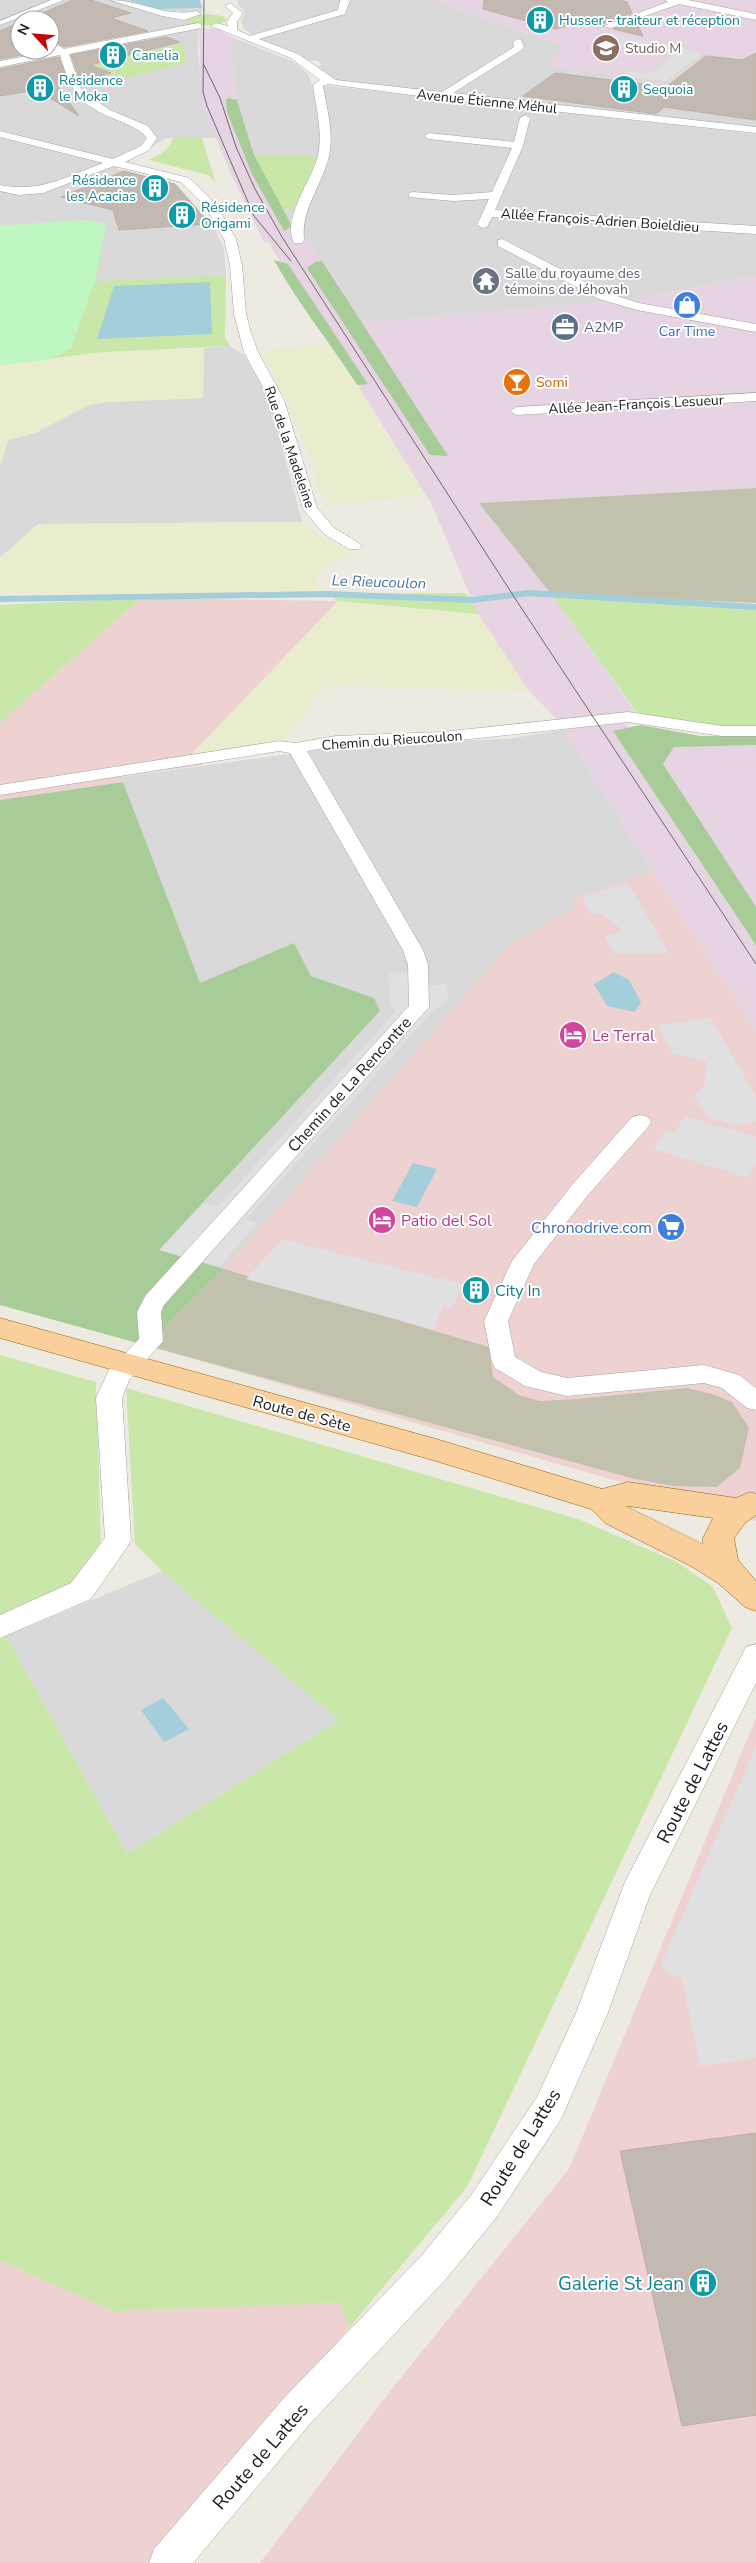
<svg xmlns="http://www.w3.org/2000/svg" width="756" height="2563" font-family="'Nunito Sans',sans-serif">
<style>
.residential{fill:#dad9d9;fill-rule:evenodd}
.commercial{fill:#eed2d1}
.industrial{fill:#e6d4e3}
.construction{fill:#c2c1ae}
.farmland{fill:#eaecce}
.grass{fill:#c8e7a9}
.forest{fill:#a7cc98}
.park{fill:#bff7c3}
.parking{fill:#e0e0e0}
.water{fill:#a3ceda}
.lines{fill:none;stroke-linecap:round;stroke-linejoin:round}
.stream{stroke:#a3ceda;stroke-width:6}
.building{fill:#c2b9b2;stroke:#bfb0a5}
.street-casing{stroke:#a3a3a3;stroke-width:1}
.primary-casing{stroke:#916104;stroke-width:1}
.street{fill:#fff;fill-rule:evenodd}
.primary{fill:#f9d09c;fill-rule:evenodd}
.tram{stroke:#6a6a6a;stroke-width:1}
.labels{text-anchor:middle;stroke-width:4;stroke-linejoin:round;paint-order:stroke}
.far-culture-label{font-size:14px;fill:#0d838f;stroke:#fff;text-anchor:start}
.far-education-label{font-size:14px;fill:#785e54;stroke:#fff;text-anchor:start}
.far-street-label{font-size:14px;fill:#1c1c1c;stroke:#fff}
.far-worship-label{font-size:14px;fill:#5b616d;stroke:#fff;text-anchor:start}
.far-service-label{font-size:14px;fill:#4e5e75;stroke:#fff;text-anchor:start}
.far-shop-label{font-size:14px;fill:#366cbe;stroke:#fff}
.far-food-label{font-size:14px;fill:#c56008;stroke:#fff;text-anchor:start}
.far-water-label{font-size:15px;font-style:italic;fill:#4976a1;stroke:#fff}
.hotel-label{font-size:16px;fill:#b23c85;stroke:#fff;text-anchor:start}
.street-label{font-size:16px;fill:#1c1c1c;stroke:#fff}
.shop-label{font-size:16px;fill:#366cbe;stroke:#fff;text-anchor:end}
.culture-label{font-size:16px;fill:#0d838f;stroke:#fff;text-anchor:start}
.near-street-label{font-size:19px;fill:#1c1c1c;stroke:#fff}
.near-culture-label{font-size:19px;fill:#0d838f;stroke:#fff;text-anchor:end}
</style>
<rect width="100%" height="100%" fill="#edeae2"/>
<path class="residential" d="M 0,0 L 128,0 L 156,9 L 202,8 L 198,25 L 198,53 L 205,112 L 217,138 L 166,138 L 117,169 L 175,184 L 213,225 L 224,249 L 226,275 L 95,281 L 106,225 L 84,220 L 0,226 ZM 20,20 L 50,20 L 50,50 L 20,50 Z
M 238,0 L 433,0 L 568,48 L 547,66 L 658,81 L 618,112 L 337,80 L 329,77 L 318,66 L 322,65 L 317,60 L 311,61 L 258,39 L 244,29 L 241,20 L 244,15 L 244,11 L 238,4 Z
M 239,40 L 294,62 L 308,74 L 311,84 L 756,134 L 756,276 L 626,300 L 360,323 L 336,280 L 281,210 L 293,210 L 318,155 L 254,155 L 237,102 L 231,42 Z
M 702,53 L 756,60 L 756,127 L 625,113 Z
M 230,346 L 244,355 L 269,397 L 302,522 L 38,524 L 0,558 L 0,467 L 8,440 L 35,433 L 89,405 L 108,402 L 203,398 L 204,348 Z
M 564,730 L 652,871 L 568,900 L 577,909 L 553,919 L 509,946 L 224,1269 L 159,1250 L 380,1011 L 373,998 L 311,976 L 293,944 L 200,984 L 121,777 L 356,745 L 506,739 Z
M 162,1571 L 339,1720 L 127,1854 L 6,1636 Z"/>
<path class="commercial" d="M 141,598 L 338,601 L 187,759 L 203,765 L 121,776 L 123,782 L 0,800 L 0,723 Z
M 652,871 L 756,1030 L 756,1521 L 159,1349 L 166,1326 L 224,1269 L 509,946 L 553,919 L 577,909 L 567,900 Z
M 756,1718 L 756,2563 L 260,2563 L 391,2390 L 569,2169 Z
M 0,2261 L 113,2311 L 340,2303 L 349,2328 L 165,2563 L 0,2563 Z"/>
<path class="industrial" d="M 433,0 L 756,0 L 756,60 L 702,53 L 625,113 L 618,112 L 657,81 L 546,66 L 567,48 Z
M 199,28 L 220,29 L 227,35 L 239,40 L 231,42 L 237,102 L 254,155 L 281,210 L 291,226 L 304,235 L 336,280 L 360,323 L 626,300 L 756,276 L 756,488 L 480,503 L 551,594 L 637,714 L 559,721 L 529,691 L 478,614 L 431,503 L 301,294 L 268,242 L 264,242 L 232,176 L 201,103 Z
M 613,722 L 623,723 L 648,740 L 756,738 L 756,1030 L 652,871 L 564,730 Z"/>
<path class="construction" d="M 756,488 L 756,603 L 551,594 L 479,503 Z
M 224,1269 L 489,1347 L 493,1377 L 519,1395 L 540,1401 L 576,1399 L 687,1388 L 712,1394 L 732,1402 L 749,1428 L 740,1468 L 717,1487 L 674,1486 L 635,1479 L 159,1349 L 166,1326 Z"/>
<path class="farmland" d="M 331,344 L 425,495 L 330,505 L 317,486 L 312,463 L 271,367 L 261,350 Z
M 204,348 L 203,398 L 108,402 L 89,405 L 35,433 L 8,440 L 0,467 L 0,365 L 103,352 Z
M 302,522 L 325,538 L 355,553 L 317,572 L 316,594 L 0,593 L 0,558 L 38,524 Z
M 338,601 L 478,614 L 529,691 L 327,685 L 279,746 L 187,760 Z"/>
<path class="grass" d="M 208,14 L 222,16 L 227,20 C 218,27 195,28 187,20 L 193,16 Z
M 184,43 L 186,63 L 127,78 L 90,65 Z
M 173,138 L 202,138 L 215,181 L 208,175 L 149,160 C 160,154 169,151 173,138 Z
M 254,155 L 318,155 L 318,162 L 293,210 L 281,210 Z
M 84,220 L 106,224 L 96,281 L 226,275 L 225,338 L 230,346 L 103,352 L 0,365 L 0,226 Z
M 465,593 L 471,598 L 478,614 L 338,601 L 329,594 Z
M 551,594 L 756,608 L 756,727 L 722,727 L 638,714 Z
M 141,598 L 0,723 L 0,605 Z
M 0,1355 L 96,1382 L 101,1550 L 73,1588 L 0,1620 Z
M 126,1388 L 578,1519 L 677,1562 L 713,1587 L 732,1628 L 467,2187 L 349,2328 L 340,2303 L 113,2311 L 0,2261 L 0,1639 L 6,1636 L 127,1854 L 339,1720 L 162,1571 L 135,1544 Z"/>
<path class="forest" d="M 228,98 L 237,100 L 254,155 L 292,226 L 284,231 L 252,174 L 227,112 L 226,100 Z
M 274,260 L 288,264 L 368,384 L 357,385 C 330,342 298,304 274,260 Z
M 322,261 L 448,456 L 430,455 L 307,268 L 315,262 Z
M 641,725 L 700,736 L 756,736 L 756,745 L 674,747 L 663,764 L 756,907 L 756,945 L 613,731 Z
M 123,782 L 200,983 L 294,943 L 311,976 L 374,998 L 380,1011 L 159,1250 L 224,1269 L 166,1326 L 159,1349 L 0,1305 L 0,800 Z"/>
<path class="park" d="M 84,220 L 106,224 L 95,281 L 71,348 L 49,360 L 0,365 L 0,226 Z"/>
<path class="parking" d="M 610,33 L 693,51 L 702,53 L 665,81 L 623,76 L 628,71 L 650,74 L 675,55 L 634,50 L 591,40 Z
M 628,883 L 669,953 L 615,954 L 605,937 L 623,930 L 600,913 L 590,914 L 582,897 Z
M 424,972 L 427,986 L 447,984 L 448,1000 L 434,1010 L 246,1219 L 257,1223 L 220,1266 L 160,1250 L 204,1203 L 217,1207 L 396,1011 L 390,1002 L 388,973 Z
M 711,1018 L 756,1097 L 756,1122 L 734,1126 L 706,1116 L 694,1096 L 704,1087 L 707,1062 L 672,1053 L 658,1025 Z
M 685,1116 L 756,1137 L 756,1163 L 748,1178 L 654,1149 L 665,1130 L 675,1133 Z
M 283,1239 L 463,1284 L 452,1309 L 443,1307 L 433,1329 L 246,1279 Z
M 756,1746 L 756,2058 L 700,2066 L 682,1979 L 660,1967 Z"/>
<path class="water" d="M 128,0 L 200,0 L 202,8 L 156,9 Z
M 210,282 L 212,334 L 97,339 L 114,286 Z
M 614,972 L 629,980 L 641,1002 L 635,1012 L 607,1006 L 594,984 Z
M 413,1163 L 437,1169 L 417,1207 L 392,1201 Z
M 163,1698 L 189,1729 L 164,1742 L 141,1710 Z"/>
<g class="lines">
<path class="stream" d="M 0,599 L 329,594 L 472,600 L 528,593 L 756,607"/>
</g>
<path class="building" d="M 73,0 L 91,0 L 131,13 L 111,18 L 148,31 L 64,47 L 50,38 L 50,20 L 26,20 Z
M 484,0 L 619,0 L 627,2 L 632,13 L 602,24 L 601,27 L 582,23 L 555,29 L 483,9 Z
M 636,21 L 643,36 L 613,29 Z
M 20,22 L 20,50 L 49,50 L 0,59 L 0,31 Z
M 166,37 L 180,42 L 90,65 L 111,73 L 80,80 L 71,55 Z
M 756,53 L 756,120 L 664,107 L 656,114 L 523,96 L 555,73 L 666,87 L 706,56 L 742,60 Z
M 59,57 L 68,83 L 58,86 L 79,116 L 37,90 L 0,96 L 0,69 Z
M 124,171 L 175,184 L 210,224 L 119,230 L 113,210 L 61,197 Z
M 756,2133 L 756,2415 L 682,2426 L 620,2151 Z"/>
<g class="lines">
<defs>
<path id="street" d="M 51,0 L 64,0 L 0,25 L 0,21 Z
M 110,0 C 140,0 167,18 196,11 L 201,14 L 184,20 L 162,16 Z
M 340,0 L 350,0 L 345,14 L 259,39 L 298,54 L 336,80 L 442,92 L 514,47 L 513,42 L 518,39 L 521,40 L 524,47 L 520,51 L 453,93 L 756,127 L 756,133 L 442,99 L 328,84 L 323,86 C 327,109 334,133 329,156 C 322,186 301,208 304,240 L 302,243 L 294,243 C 281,219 313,179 318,155 C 323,132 316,108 313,85 L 320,80 L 291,58 L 211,26 L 216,23 L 228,26 L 227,22 L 233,13 L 225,6 L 230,3 L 243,13 L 237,22 L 237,30 L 250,36 L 338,10 Z
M 665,0 L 688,0 L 756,14 L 756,20 L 679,4 L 611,28 L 603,26 L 668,2 Z
M 198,23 L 201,24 L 201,28 L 69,54 L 80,87 L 86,94 L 110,110 L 148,126 L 157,138 L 149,150 L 125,162 L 189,178 L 216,204 L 236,239 L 242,265 L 246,314 L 251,333 L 258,352 L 284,400 L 317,508 L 334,528 L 359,543 L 362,546 L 359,549 L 349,549 L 324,534 L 303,509 L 270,400 L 244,352 L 234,314 L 230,265 L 224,239 L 205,206 L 181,182 L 114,166 L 43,193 L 19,195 L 0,191 L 0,185 C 40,193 66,177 103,163 L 0,137 L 0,131 L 113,159 L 141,146 L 147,138 C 139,128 128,125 117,120 C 78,104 72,94 60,55 L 0,67 L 0,61 L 54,51 L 50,48 L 50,40 L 64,49 Z
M 525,115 L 530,118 L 523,146 L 495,210 L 756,226 L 756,234 L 492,217 L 487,227 L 483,228 L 477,225 L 489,199 L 453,201 L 409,197 L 409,193 L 413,192 L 453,195 L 492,192 L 512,148 L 429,139 L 424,136 L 429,133 L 514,142 L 520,118 Z
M 502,239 L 607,293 L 639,303 L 756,324 L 756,332 L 637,310 L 599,299 L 498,246 L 498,240 Z
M 756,393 L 756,401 L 517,415 L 510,411 L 517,407 Z
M 628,712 L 722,726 L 756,726 L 756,736 L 722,736 L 628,722 L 442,742 L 336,746 L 307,751 L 423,950 L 428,965 L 429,1007 L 164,1305 L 161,1312 L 163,1341 L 129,1380 L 122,1398 L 131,1540 L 127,1547 L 91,1599 L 0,1638 L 0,1615 L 71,1583 L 105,1538 L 96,1398 L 109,1370 L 139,1339 L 137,1312 L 146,1295 L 409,1006 L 408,965 L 403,950 L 290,753 L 279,751 L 0,795 L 0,785 L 279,741 L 296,743 L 336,736 L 442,732 Z
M 640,1115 L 648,1117 L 651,1122 L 648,1127 L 588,1195 L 534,1264 L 508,1321 L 515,1357 L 541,1372 L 567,1378 L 704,1365 L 739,1375 L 756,1388 L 756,1410 L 747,1408 L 722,1388 L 704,1383 L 567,1396 L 525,1386 L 495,1368 L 492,1362 L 484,1321 L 512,1261 L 572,1185 L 632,1117 Z
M 756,1644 L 756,1683 L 650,1895 L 607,2015 L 561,2119 L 496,2218 L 446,2279 L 309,2425 L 193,2563 L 149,2563 L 154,2549 L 283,2399 L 422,2255 L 472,2194 L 537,2097 L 576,2013 L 625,1882 L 746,1647 Z"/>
<path id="primary" d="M 0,1318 L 436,1439 L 602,1489 L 628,1482 L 736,1498 L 750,1492 L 756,1494 L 756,1515 L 745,1523 L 734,1538 L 738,1560 L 756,1581 L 756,1611 L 745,1607 L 718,1583 L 691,1566 L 605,1523 L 591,1509 L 436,1461 L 0,1338 ZM 626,1506 L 628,1506 L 713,1518 L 703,1538 L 703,1544 Z"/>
</defs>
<use href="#street" class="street-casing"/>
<use href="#primary" class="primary-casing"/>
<use href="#street" class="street"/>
<use href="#primary" class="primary"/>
<path class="tram" d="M 204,0 L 203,92 L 207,106 L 254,216 L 291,261
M 204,65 L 220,98 L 236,147 L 255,189 L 282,237 L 520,606 L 756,964"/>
</g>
<defs>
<symbol id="building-disc" viewBox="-11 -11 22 22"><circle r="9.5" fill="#0f9aa8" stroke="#fff"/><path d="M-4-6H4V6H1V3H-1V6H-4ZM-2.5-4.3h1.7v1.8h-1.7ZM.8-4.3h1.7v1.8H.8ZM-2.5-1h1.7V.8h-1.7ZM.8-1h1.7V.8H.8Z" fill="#fff"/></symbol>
<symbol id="university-disc" viewBox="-11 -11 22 22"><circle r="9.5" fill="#8d6e63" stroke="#fff"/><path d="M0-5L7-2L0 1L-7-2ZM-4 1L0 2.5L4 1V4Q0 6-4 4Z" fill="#fff"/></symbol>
<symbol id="temple-disc" viewBox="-11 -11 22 22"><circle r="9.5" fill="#6b7280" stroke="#fff"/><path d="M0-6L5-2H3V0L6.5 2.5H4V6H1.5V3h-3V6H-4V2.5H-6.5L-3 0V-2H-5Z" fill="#fff"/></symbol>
<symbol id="shop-disc" viewBox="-11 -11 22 22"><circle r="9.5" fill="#3f7fe0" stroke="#fff"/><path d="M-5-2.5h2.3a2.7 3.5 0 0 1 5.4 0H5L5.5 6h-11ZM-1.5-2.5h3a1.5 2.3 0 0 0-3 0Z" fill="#fff"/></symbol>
<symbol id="office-disc" viewBox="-11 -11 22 22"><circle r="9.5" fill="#5c6f8a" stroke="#fff"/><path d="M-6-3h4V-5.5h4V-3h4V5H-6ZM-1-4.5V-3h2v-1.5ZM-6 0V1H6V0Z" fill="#fff"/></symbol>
<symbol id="bar-disc" viewBox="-11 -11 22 22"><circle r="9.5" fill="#e8710a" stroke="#fff"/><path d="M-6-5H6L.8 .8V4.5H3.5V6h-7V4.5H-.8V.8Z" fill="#fff"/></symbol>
<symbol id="hotel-disc" viewBox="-11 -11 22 22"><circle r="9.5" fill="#d1479c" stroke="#fff"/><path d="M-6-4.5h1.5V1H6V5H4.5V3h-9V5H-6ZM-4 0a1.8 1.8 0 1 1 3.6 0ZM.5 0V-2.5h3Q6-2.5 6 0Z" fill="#fff"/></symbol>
<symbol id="supermarket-disc" viewBox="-11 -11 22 22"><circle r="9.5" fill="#3f7fe0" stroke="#fff"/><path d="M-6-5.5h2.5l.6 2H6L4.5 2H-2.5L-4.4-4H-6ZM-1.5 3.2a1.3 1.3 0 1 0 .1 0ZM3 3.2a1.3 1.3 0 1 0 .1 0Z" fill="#fff"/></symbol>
</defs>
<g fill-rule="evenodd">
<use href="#building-disc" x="524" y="4" width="32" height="32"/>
<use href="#university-disc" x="590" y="32" width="32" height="32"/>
<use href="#building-disc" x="97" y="39" width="32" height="32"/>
<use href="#building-disc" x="24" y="72" width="32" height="32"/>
<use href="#building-disc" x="608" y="73" width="32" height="32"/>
<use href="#building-disc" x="139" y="172" width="32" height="32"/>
<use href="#building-disc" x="166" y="199" width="32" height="32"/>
<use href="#temple-disc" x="470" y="265" width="32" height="32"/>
<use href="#shop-disc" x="671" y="289" width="32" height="32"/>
<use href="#office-disc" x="549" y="311" width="32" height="32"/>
<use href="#bar-disc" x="501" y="366" width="32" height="32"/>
<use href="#hotel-disc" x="557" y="1019" width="32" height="32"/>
<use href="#hotel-disc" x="366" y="1204" width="32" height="32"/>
<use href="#supermarket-disc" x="655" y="1211" width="32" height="32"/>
<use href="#building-disc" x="460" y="1274" width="32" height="32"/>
<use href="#building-disc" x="687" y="2267" width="32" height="32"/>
</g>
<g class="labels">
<g class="far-culture-label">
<text x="559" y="25">Husser - traiteur et réception</text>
<text x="132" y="60">Canelia</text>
<text x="59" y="85">Résidence<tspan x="59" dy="16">le Moka</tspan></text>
<text x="643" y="94">Sequoia</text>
<text x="136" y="185" text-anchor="end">Résidence<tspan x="136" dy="16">les Acacias</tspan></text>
<text x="201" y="212">Résidence<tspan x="201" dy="16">Origami</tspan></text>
</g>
<g class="far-education-label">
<text x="625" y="53">Studio M</text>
</g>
<g class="far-street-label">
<text transform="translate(487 101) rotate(6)" y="5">Avenue Étienne Méhul</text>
<text transform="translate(600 220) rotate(4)" y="5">Allée François-Adrien Boieldieu</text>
<text transform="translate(636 404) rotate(-3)" y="5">Allée Jean-François Lesueur</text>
<text transform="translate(290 447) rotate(71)" y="5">Rue de la Madeleine</text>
<text transform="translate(392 740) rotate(-4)" y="5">Chemin du Rieucoulon</text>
</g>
<g class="far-worship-label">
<text x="505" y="278">Salle du royaume des<tspan x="505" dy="16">témoins de Jéhovah</tspan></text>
</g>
<g class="far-service-label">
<text x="584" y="332">A2MP</text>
</g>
<g class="far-shop-label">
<text x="687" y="336">Car Time</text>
</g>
<g class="far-food-label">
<text x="536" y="387">Somi</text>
</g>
<g class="far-water-label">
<text transform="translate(379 582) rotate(2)" y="5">Le Rieucoulon</text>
</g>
<g class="hotel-label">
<text x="592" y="1041">Le Terral</text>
<text x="401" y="1226">Patio del Sol</text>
</g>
<g class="street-label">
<text transform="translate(349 1084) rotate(-48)" y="6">Chemin de La Rencontre</text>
<text transform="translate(302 1413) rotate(15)" y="6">Route de Sète</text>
</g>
<g class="shop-label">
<text x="652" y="1233">Chronodrive.com</text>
</g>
<g class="culture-label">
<text x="495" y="1296">City In</text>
</g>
<g class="near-street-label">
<text transform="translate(692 1782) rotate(-63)" y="7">Route de Lattes</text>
<text transform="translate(520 2147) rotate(-58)" y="7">Route de Lattes</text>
<text transform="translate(260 2456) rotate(-49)" y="7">Route de Lattes</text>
</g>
<g class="near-culture-label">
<text x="684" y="2290">Galerie St Jean</text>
</g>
</g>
<g transform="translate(35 35) rotate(296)"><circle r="24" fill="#ffffff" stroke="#a4a4a4"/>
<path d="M0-4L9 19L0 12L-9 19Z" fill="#c30507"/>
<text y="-8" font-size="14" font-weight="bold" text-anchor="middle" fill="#1c1c1c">N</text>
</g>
</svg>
